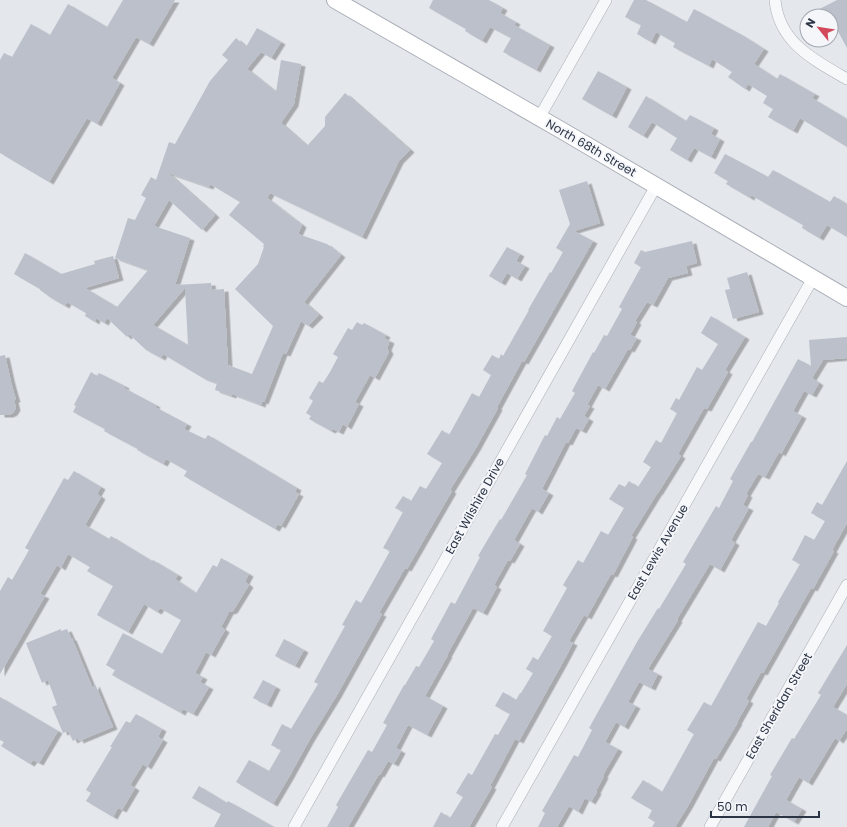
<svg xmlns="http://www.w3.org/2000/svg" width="847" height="827" font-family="Poppins,sans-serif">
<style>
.building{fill:#bbc0ca;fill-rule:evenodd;filter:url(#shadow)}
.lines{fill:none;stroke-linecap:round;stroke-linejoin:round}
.street-casing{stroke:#a9aeb7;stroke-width:12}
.secondary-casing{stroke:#a9aeb7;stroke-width:18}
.street{stroke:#f7f8fa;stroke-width:11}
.secondary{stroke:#fff;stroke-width:16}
.labels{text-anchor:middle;stroke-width:4;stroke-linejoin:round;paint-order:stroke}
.street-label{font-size:12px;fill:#2b3445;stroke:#f4f6f9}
</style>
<defs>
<filter id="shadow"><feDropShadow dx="4.5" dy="2.5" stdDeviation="0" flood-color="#0004"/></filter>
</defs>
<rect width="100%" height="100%" fill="#e4e7ec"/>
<path class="building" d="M 123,0 L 175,0 L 149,44 L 136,37 L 112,78 L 120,83 L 97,124 L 87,118 L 49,182 L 0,153 L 0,60 L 4,53 L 12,57 L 31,24 L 50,35 L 68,4 L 107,27 Z
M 433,0 L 489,0 L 503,8 L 500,13 L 516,22 L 514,25 L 550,45 L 536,70 L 503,52 L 511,38 L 490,27 L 482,41 L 465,31 L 466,29 L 429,8 Z
M 634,0 L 646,0 L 687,22 L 694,9 L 742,35 L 764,49 L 754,64 L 777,79 L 780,74 L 799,85 L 815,94 L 812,98 L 847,119 L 847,147 L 800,118 L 793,131 L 768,117 L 773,109 L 763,103 L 767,96 L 748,84 L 745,89 L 728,77 L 732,72 L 712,59 L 709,66 L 673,47 L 675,43 L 656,32 L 651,42 L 637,34 L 641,25 L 625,17 Z
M 837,0 L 847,0 L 847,48 L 834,24 L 831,26 L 831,16 L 806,16 Z
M 257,28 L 281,42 L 271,58 L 261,52 L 247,69 L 276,92 L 281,60 L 301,64 L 294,104 L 281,123 L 307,146 L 325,126 L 325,117 L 345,93 L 410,150 L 399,161 L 362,237 L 270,193 L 267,198 L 302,225 L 298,234 L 327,244 L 341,255 L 304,302 L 319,315 L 308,326 L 301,321 L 286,354 L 283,353 L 264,402 L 262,401 L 261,405 L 232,394 L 232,396 L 215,390 L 217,383 L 203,378 L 163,354 L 161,358 L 146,350 L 129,334 L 127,337 L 107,318 L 104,323 L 96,318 L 95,322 L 85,316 L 86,313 L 67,302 L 65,306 L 51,298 L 40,290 L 40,289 L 14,274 L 25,253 L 61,274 L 95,264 L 94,261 L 113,256 L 119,278 L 85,288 L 117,307 L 149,269 L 148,270 L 115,258 L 128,218 L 135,220 L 146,198 L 141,195 L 151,177 L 156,180 L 169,142 L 175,144 L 210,81 L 228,60 L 222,55 L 236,38 L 246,47 ZM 168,173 L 209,187 L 210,184 L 240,202 L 229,215 L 264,244 L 263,247 L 264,247 L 258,264 L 235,289 L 273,326 L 252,374 L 228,365 L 224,289 L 212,290 L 211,283 L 175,285 L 190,238 L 154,226 L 169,200 L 202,230 L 215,215 ZM 185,288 L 188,345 L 153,325 Z
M 598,71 L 627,87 L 612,116 L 582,99 Z
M 646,96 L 686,121 L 690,115 L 714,128 L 711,134 L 720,139 L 711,157 L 694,148 L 687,160 L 670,150 L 677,138 L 652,122 L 643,136 L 628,127 Z
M 725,154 L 768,177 L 773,170 L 830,202 L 834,196 L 847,204 L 847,237 L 827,225 L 819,238 L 802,228 L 803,225 L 751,195 L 750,198 L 726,184 L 728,181 L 714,173 Z
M 587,181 L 600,223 L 574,231 L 593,241 L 524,362 L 522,361 L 497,407 L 498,408 L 476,448 L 450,490 L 452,491 L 407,569 L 405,568 L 379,613 L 382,614 L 337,695 L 310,739 L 289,777 L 273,804 L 236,782 L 249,760 L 269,771 L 281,750 L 271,745 L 282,724 L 291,729 L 318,684 L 314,682 L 345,626 L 342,625 L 356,600 L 361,603 L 390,551 L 383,548 L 403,512 L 395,508 L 403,496 L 411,501 L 420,486 L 426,489 L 442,463 L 427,454 L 442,430 L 449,435 L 472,393 L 479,397 L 491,375 L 483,370 L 492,355 L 499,359 L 501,354 L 503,356 L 529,310 L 528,310 L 550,272 L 551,273 L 563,252 L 556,248 L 570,224 L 559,190 Z
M 692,241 L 697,263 L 686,266 L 688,273 L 668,278 L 653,305 L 647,302 L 635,321 L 637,322 L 630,335 L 637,338 L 630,350 L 628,349 L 605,389 L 598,385 L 587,405 L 590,406 L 584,416 L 589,419 L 582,431 L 576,428 L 568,443 L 566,442 L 542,489 L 549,493 L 538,512 L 532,508 L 514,540 L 520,544 L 510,561 L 508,560 L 494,585 L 497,587 L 483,613 L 473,608 L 447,655 L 448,655 L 425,696 L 443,706 L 427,735 L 408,725 L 396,748 L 401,751 L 394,764 L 388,761 L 380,775 L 379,774 L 348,827 L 327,827 L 338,807 L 336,805 L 368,750 L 372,752 L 387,725 L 383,723 L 404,685 L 405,685 L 416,666 L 419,667 L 434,641 L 431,639 L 451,602 L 455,604 L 480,557 L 478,556 L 500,519 L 501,520 L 527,475 L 525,474 L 545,435 L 547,436 L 557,417 L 560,419 L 575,393 L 572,391 L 593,352 L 594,353 L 604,335 L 607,336 L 622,309 L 619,307 L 641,267 L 634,263 L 641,250 L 645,252 Z
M 507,247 L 520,254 L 516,261 L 525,266 L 517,279 L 507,273 L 501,283 L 489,276 Z
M 747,272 L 759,312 L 733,319 L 725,290 L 730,289 L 727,278 Z
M 711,316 L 745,337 L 725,370 L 728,372 L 707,409 L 704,408 L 678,454 L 681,456 L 658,493 L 658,492 L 631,536 L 633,537 L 613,575 L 611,574 L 587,617 L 584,615 L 569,641 L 573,643 L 563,662 L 519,741 L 515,739 L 490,786 L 492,787 L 469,827 L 433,827 L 441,812 L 450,818 L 463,797 L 456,793 L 468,773 L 472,775 L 495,734 L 498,735 L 510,714 L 495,706 L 503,692 L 516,700 L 520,693 L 521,693 L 533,673 L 526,669 L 533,657 L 538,660 L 552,636 L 543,631 L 567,588 L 563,585 L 578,560 L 583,563 L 601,531 L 608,535 L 624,508 L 609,499 L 619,484 L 625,487 L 629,481 L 638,487 L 651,467 L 643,462 L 656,440 L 661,443 L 677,413 L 670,409 L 676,398 L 679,400 L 697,367 L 702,370 L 718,344 L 701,333 Z
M 357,322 L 362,325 L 364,323 L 386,335 L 384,338 L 390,341 L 387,348 L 389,352 L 375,378 L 370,375 L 355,402 L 359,404 L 347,427 L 343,424 L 339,432 L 333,429 L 331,431 L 309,419 L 311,416 L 306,413 L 313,401 L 309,398 L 319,381 L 323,383 L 330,372 L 338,357 L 333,354 L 348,328 L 352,330 Z
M 847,337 L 847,358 L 823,360 L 812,378 L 819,383 L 812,395 L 804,391 L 793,411 L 802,416 L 781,454 L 779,452 L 765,477 L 758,474 L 746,494 L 748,495 L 743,505 L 749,508 L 731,540 L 735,543 L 720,570 L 710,564 L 677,619 L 678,620 L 648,669 L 658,674 L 651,688 L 639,682 L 628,702 L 636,706 L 624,727 L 616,722 L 605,742 L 618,749 L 603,775 L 604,776 L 596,791 L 597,792 L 591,802 L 585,798 L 578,812 L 569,806 L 557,827 L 538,827 L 545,813 L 542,811 L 574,755 L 578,757 L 592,730 L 589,728 L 637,642 L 658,608 L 659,609 L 686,564 L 683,562 L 716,506 L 719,508 L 733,481 L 730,479 L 751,442 L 752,442 L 798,359 L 811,366 L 809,340 Z
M 5,355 L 11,382 L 16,400 L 14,400 L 16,408 L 13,413 L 9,415 L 0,415 L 0,356 Z
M 91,372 L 97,376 L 99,373 L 125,386 L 124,388 L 156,405 L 155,407 L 187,424 L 184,429 L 205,439 L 208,435 L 297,488 L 295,492 L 299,494 L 281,526 L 278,524 L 275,529 L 184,476 L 187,471 L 166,459 L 163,464 L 137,450 L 138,449 L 104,431 L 105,429 L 73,412 L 76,406 L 74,405 Z
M 847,461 L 847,523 L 832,550 L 834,551 L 813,589 L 811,588 L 763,673 L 761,672 L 746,699 L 749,701 L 737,722 L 738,722 L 716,759 L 714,758 L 688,806 L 675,827 L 652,827 L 655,822 L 648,818 L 652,810 L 631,798 L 643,780 L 662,792 L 694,734 L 687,730 L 704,702 L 711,706 L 758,622 L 766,626 L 779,603 L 778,602 L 800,564 L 792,560 L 805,535 L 814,540 L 825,521 L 811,513 L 817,502 L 822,505 Z
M 74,471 L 101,487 L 97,494 L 101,497 L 85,525 L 109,539 L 111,536 L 152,561 L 153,560 L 178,575 L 175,579 L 196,593 L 213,565 L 217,567 L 221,558 L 249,574 L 245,582 L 249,585 L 233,611 L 229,612 L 221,627 L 225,630 L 211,655 L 206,652 L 195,673 L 203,677 L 200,682 L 209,687 L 193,714 L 183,709 L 181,713 L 112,675 L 115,670 L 106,665 L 123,633 L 162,654 L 181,620 L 160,608 L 157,612 L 144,604 L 128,632 L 97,615 L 113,586 L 87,571 L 90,567 L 68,554 L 61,568 L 57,565 L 40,594 L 45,596 L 0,674 L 0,591 L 8,577 L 12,580 L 24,559 L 29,550 L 25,548 L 64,478 L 68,480 Z
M 61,629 L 61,631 L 67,629 L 71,638 L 72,638 L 93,689 L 95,684 L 113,727 L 79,741 L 78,738 L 73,741 L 68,731 L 63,733 L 52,707 L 57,705 L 48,680 L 42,683 L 26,643 Z
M 284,639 L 304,650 L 295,666 L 275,656 Z
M 847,645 L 847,684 L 833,707 L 847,715 L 847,729 L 839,741 L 835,738 L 808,783 L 799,777 L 786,800 L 802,809 L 794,822 L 776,812 L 768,827 L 744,827 L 772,776 L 770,775 L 792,738 L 794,739 L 821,695 L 818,693 Z
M 263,680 L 276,687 L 267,705 L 253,698 Z
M 0,697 L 58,731 L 39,763 L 33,760 L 30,764 L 1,746 L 4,742 L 0,740 Z
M 136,714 L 162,729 L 158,737 L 163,740 L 147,767 L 143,764 L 130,785 L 135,788 L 122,810 L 118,808 L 113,817 L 86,801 L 91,793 L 86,790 L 112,747 L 110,747 L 126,721 L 130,723 Z
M 199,786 L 227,803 L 228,801 L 274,827 L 214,827 L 221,814 L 192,798 Z"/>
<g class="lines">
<defs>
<path id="street" d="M 775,0 C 779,43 814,60 847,79
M 539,118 L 606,0
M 294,827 L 656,186
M 502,827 L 813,278
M 710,827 L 847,585"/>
<path id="secondary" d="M 335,0 L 561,130 L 847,298"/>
</defs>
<use href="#street" class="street-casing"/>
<use href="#secondary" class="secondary-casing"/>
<use href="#street" class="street"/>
<use href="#secondary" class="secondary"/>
</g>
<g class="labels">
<g class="street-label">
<text transform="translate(591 148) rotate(30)" y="4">North 68th Street</text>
<text transform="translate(475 506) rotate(-61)" y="4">East Wilshire Drive</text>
<text transform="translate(658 552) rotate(-60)" y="4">East Lewis Avenue</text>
<text transform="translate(779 706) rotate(-60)" y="4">East Sheridan Street</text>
</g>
</g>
<g transform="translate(819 28) rotate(300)"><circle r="19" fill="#f4f6f9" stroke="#a4a8b1"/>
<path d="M0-3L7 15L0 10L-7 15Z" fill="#d1495b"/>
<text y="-6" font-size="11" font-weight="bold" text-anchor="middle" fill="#2b3445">N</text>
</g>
<path d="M711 811v6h108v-6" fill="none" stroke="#2b3445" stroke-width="2"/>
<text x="717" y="811" font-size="12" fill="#2b3445" stroke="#f4f6f9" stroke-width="3" paint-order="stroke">50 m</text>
</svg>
